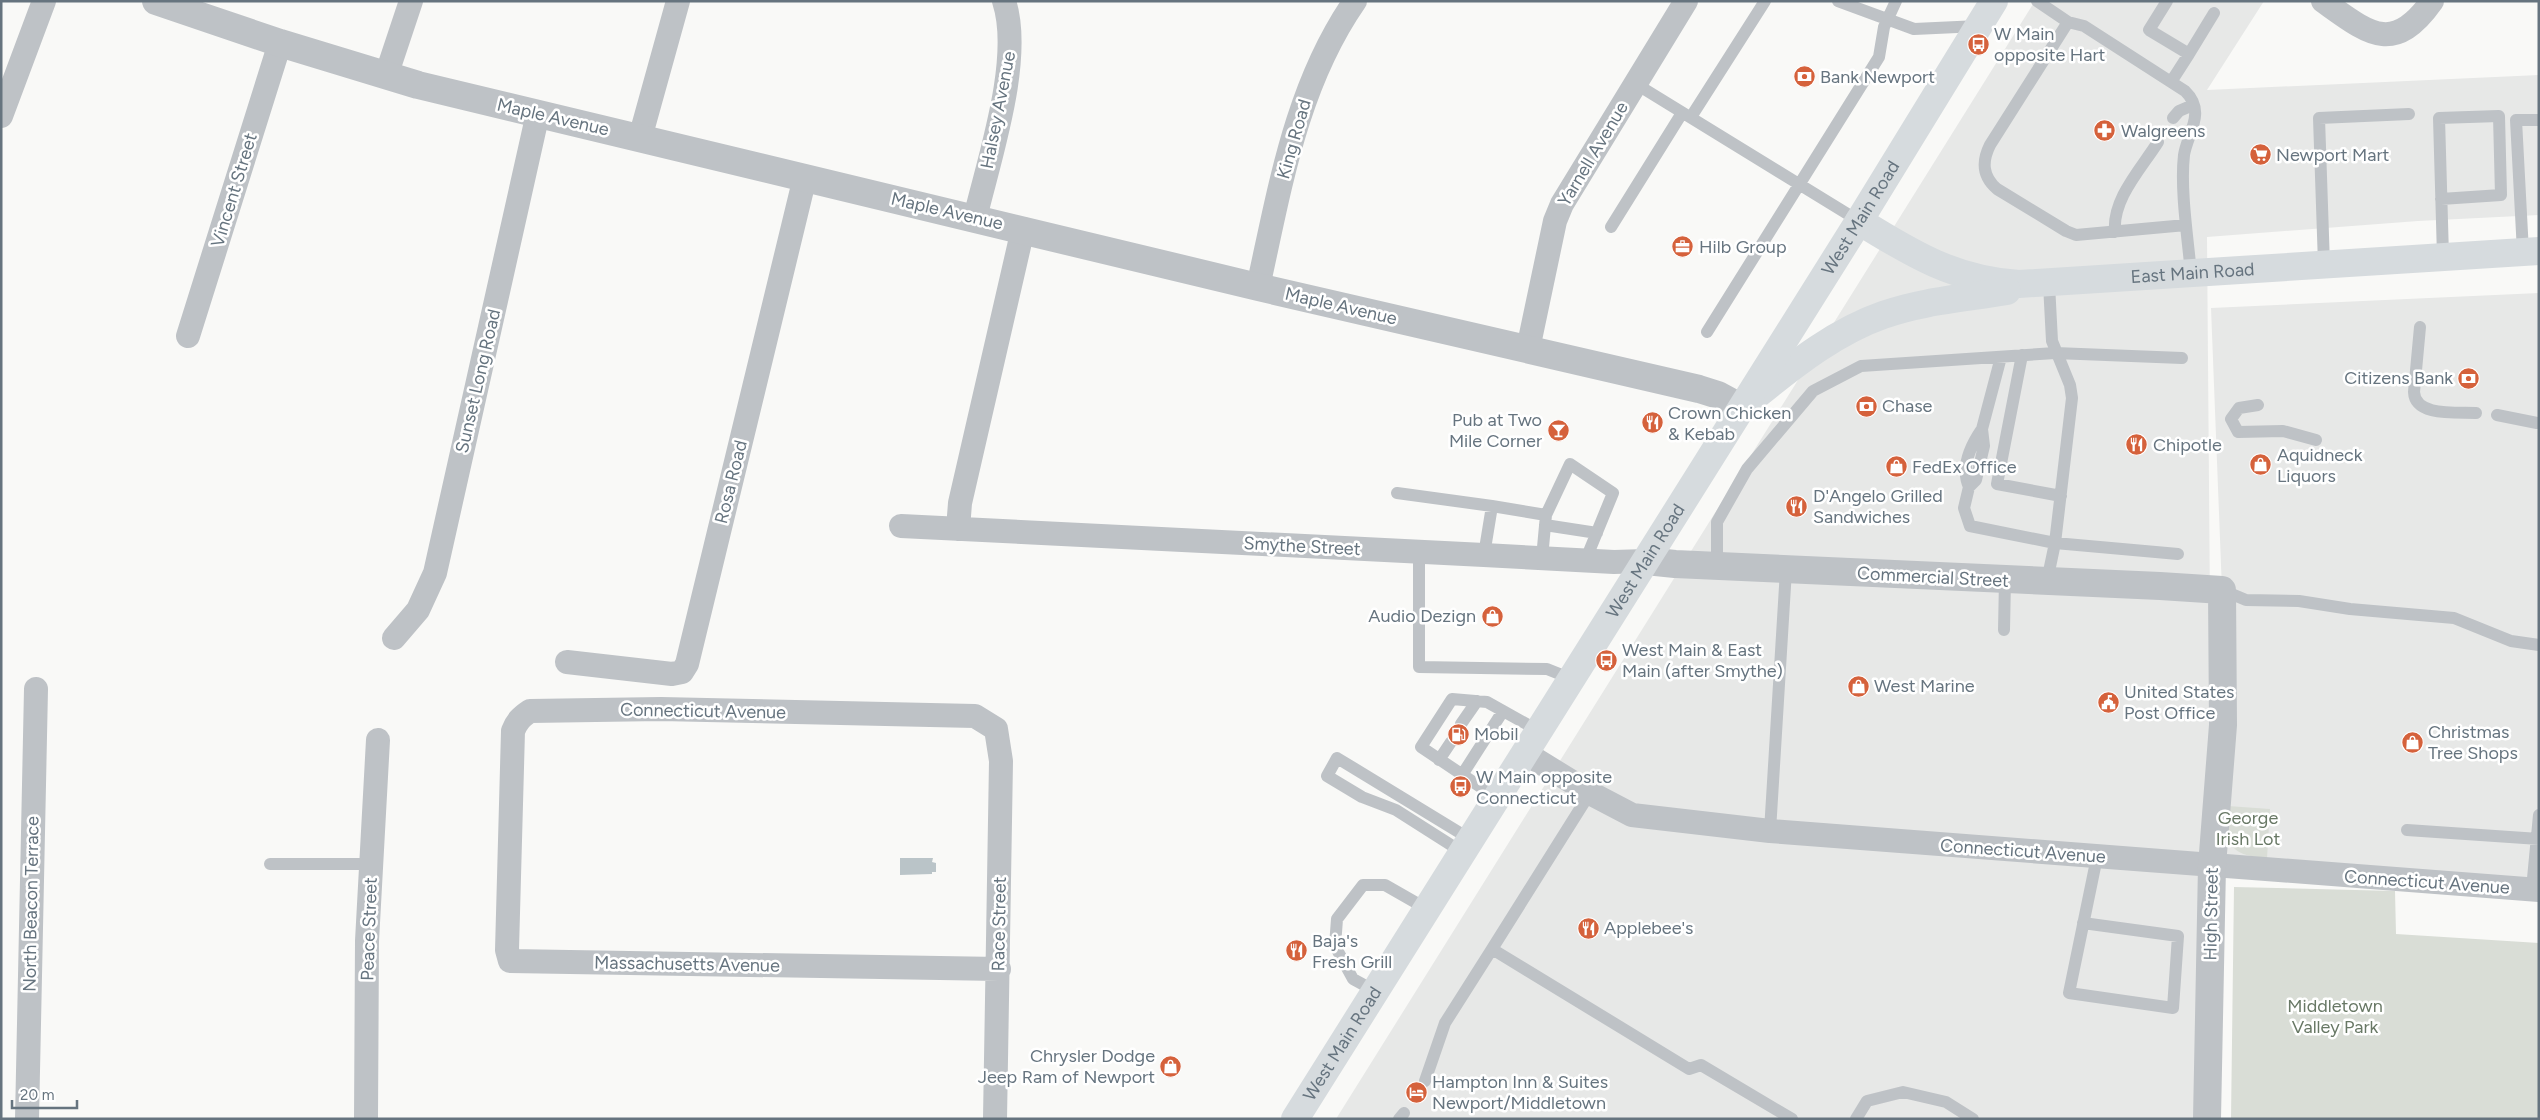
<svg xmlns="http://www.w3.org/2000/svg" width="2540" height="1120" font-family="Figtree,sans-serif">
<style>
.built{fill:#e7e8e7}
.green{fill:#d9ddd6}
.water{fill:#bac4c8}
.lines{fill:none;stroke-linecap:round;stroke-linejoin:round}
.service{stroke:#bec2c6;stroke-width:12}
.minor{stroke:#bec2c6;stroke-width:24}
.tertiary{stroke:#bec2c6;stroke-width:28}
.primary{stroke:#d6dbde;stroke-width:28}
.labels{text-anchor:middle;stroke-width:5;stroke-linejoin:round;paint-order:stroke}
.poi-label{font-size:18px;fill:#66747f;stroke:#fff;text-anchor:start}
.street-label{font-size:18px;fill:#66747f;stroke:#fff}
.park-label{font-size:18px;fill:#687865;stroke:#fff}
</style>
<rect width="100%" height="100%" fill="#f9f9f7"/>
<path class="built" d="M 2035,1 L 2264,1 L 2207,90 L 2539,75 L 2539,215 L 2418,221 L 2207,237 L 2211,732 L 2204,1119 L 1336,1119 Z
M 2539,293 L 2539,890 L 2212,866 L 2222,590 L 2211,308 Z"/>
<path class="green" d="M 2228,806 L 2270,809 L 2267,858 C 2226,855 2226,843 2228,806 Z
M 2234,887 L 2395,891 L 2396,934 L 2539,943 L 2539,1119 L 2231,1119 Z"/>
<path class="water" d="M 900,858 L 933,858 L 932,862 L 936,863 L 936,872 L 932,872 L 932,874 L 900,875 Z"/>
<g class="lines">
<path class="service" d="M 1838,1 L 1914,29 L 1979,26
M 2037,1 L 2068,22 L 2084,26 L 2185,91 C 2207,112 2187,134 2184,155 C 2180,189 2188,239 2191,274
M 2167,1 L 2149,30 L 2189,54 L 2171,82
M 2068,22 L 1990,145 C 1982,161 1982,176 1997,189 L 2066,231 L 2076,235 L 2186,225
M 2189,54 L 2214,13
M 1636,84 L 1859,221
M 1691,117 L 1765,1
M 2173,118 L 2179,111 L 2193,105
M 2441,199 L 2501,195 L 2499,116 L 2439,118 L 2443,256
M 1611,227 L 1682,113
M 2115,232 C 2112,199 2141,169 2158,142
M 2523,252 L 2516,120 L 2539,120
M 2324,264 L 2319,118 L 2409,114
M 2420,327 L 2414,392 C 2415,417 2457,412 2476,413
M 1707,332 L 1879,57 L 1884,27 L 1896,1
M 2022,355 L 1997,484 L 2061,496
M 2001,357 L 1982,429 L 1984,446 L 1976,480 L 1969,487 L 1964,508 L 1970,526 L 2055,543 L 2178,554
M 2258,405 L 2239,408 L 2231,419 L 2238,432 L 2283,431 L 2316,440
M 2497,415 L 2537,423
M 1969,487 C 1960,467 1971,445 1982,429
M 1397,493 L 1492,506 L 1484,555
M 1492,506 L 1546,515
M 1545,525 L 1597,533
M 1419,552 L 1419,667 L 1547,669 L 1572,679
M 1542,558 L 1546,515 L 1570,464 L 1613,493 L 1586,559
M 1717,566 L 1717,522 L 1747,469 L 1813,391 L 1861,366 L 2055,353 L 2182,358
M 2047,581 L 2055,543 L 2072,398 L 2070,385 L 2052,341 L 2049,284
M 2222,590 L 2246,600 L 2299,601 L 2350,609 L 2454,618 L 2511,641 L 2539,645
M 2004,630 L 2005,580
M 1461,724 L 1477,701
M 1439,760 L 1451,742
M 1462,775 L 1503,711
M 1590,793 L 1492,949 L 1689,1069 L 1701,1065 L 1792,1119
M 1497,798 L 1421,747 L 1452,699 L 1487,702 L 1539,731
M 2407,830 L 2539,839
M 1770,831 L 1786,570
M 1462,852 L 1396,810 L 1362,797 L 1327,776 L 1337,758 L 1470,839
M 270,864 L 371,864
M 2532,889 L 2539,815
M 2083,923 L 2178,936 L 2173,1008 L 2069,993 L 2097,857
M 1375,991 L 1353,979 L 1335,946 L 1337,919 L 1363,885 L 1385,885 L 1427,909
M 1425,1081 L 1445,1023 L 1492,949
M 1399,1119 L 1404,1113
M 1856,1119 L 1867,1101 L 1903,1092 L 1946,1102 L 1973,1119"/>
<path class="minor" d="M 2323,1 C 2368,33 2393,56 2432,1
M 386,76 L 411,1
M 1,116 L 44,1
M 640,138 L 678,1
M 975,218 C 989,159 1023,59 1004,1
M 1258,287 C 1280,188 1296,86 1355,1
M 188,336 L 280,43
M 1528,349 L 1555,221 L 1562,204 L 1686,1
M 901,526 L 1484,555 L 1614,562 L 1646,561
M 958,529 L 960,503 L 1023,229
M 394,638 L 418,610 L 435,573 L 538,113
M 567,662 L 672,674 L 682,672 L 687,664 L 805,177
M 1525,753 L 1590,793 L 1632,815 L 1770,831 L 2539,890
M 27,1119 L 36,689
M 366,1119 L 367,941 L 378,740
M 995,1119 L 1001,761 L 996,729 L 975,716 L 661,709 L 530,711 C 521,717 517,721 513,731 L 507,950 L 510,961 L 999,969"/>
<path class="tertiary" d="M 156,1 L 280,43 L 418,85 L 1258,287 L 1699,389 L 1718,395 L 1742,408
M 1646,561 L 1675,564 L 2160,586 L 2222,590 L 2223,725 L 2212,866 L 2207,1119"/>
<g class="primary">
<path id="s1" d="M 1859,221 C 1912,254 1955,280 2019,284 L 2539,251"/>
<path d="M 1758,394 C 1796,363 1837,331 1883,315 C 1922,301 1966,298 2007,291"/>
<path id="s2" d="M 1295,1119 L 1859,221 L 1994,1"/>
</g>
</g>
<defs>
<symbol id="bus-disc" viewBox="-11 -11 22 22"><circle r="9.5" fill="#d5613b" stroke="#fff"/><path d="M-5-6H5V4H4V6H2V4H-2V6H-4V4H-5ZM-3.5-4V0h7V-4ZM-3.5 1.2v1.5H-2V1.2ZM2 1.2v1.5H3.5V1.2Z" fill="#fff"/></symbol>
<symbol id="bank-disc" viewBox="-11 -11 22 22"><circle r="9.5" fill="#d5613b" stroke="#fff"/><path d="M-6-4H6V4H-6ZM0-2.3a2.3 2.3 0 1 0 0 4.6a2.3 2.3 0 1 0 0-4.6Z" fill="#fff"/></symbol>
<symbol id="pharmacy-disc" viewBox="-11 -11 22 22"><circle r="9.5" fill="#d5613b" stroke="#fff"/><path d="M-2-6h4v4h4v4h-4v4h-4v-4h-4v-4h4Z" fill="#fff"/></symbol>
<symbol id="supermarket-disc" viewBox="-11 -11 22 22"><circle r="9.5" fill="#d5613b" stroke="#fff"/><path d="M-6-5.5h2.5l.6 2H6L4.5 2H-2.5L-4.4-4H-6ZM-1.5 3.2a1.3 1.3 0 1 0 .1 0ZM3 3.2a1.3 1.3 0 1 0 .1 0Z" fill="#fff"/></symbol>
<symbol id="office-disc" viewBox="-11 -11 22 22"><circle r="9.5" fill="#d5613b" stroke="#fff"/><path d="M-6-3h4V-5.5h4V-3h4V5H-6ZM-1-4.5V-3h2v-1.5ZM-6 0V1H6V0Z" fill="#fff"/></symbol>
<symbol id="restaurant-disc" viewBox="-11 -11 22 22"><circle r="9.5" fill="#d5613b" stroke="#fff"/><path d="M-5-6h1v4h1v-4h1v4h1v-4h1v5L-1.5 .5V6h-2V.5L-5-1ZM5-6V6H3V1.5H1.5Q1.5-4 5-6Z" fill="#fff"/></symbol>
<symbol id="bar-disc" viewBox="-11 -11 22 22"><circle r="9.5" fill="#d5613b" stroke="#fff"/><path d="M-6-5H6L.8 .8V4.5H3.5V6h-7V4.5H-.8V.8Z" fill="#fff"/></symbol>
<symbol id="shop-disc" viewBox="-11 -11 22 22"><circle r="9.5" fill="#d5613b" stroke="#fff"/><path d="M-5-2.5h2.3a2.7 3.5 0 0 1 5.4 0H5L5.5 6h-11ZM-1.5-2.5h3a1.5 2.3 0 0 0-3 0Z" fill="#fff"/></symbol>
<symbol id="civic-disc" viewBox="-11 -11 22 22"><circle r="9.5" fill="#d5613b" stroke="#fff"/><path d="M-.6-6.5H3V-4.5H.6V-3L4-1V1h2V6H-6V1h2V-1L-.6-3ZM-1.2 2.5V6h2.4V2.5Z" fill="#fff"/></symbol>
<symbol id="fuel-disc" viewBox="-11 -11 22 22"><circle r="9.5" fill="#d5613b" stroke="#fff"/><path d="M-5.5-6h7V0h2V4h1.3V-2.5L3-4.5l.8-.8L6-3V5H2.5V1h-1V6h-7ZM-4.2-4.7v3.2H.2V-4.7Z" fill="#fff"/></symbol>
<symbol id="hotel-disc" viewBox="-11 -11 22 22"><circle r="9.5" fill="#d5613b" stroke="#fff"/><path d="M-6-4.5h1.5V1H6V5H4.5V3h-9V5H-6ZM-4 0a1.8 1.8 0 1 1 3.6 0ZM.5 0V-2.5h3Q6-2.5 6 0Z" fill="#fff"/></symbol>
</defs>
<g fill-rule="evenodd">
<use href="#bus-disc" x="1966" y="32" width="25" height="25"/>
<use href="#bank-disc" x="1792" y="64" width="25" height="25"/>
<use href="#pharmacy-disc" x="2092" y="118" width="25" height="25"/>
<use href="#supermarket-disc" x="2248" y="142" width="25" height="25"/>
<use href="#office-disc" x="1670" y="234" width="25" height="25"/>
<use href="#bank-disc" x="2456" y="366" width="25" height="25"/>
<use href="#bank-disc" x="1854" y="394" width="25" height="25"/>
<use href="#restaurant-disc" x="1640" y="410" width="25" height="25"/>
<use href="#bar-disc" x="1546" y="418" width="25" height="25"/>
<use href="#restaurant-disc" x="2124" y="432" width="25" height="25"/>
<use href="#shop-disc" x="2248" y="452" width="25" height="25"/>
<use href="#shop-disc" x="1884" y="454" width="25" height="25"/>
<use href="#restaurant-disc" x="1784" y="494" width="25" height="25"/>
<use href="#shop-disc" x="1480" y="604" width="25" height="25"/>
<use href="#bus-disc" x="1594" y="648" width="25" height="25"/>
<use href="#shop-disc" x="1846" y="674" width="25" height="25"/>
<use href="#civic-disc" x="2096" y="690" width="25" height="25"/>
<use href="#fuel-disc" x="1446" y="722" width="25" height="25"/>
<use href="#shop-disc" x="2400" y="730" width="25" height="25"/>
<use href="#bus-disc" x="1448" y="774" width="25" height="25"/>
<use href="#restaurant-disc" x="1576" y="916" width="25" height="25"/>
<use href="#restaurant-disc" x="1284" y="938" width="25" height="25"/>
<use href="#shop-disc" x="1158" y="1054" width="25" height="25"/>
<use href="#hotel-disc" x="1404" y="1080" width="25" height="25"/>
</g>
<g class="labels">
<g class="poi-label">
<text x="1994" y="40">W Main<tspan x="1994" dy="21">opposite Hart</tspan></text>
<text x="1820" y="83">Bank Newport</text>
<text x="2121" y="137">Walgreens</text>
<text x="2276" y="161">Newport Mart</text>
<text x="1699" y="253">Hilb Group</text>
<text x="2453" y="384" text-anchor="end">Citizens Bank</text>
<text x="1882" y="412">Chase</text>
<text x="1668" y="419">Crown Chicken<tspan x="1668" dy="21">&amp; Kebab</tspan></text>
<text x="1542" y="426" text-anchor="end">Pub at Two<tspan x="1542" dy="21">Mile Corner</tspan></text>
<text x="2153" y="451">Chipotle</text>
<text x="2277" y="461">Aquidneck<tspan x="2277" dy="21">Liquors</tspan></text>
<text x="1912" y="473">FedEx Office</text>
<text x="1813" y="502">D'Angelo Grilled<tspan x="1813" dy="21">Sandwiches</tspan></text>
<text x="1476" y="622" text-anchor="end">Audio Dezign</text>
<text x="1622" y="656">West Main &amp; East<tspan x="1622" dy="21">Main (after Smythe)</tspan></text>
<text x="1874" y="692">West Marine</text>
<text x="2124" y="698">United States<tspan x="2124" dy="21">Post Office</tspan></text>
<text x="2428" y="738">Christmas<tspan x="2428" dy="21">Tree Shops</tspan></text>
<text x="1474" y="740">Mobil</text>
<text x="1476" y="783">W Main opposite<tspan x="1476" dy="21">Connecticut</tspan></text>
<text x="1604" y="934">Applebee's</text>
<text x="1312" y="947">Baja's<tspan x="1312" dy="21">Fresh Grill</tspan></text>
<text x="1155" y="1062" text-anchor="end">Chrysler Dodge<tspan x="1155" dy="21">Jeep Ram of Newport</tspan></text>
<text x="1432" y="1088">Hampton Inn &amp; Suites<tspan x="1432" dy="21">Newport/Middletown</tspan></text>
</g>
<g class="street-label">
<text transform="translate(998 110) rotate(-79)" y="6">Halsey Avenue</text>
<text transform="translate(553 117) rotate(13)" y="6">Maple Avenue</text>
<text transform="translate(1294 139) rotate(-74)" y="6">King Road</text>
<text transform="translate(1593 154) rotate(-59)" y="6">Yarnell Avenue</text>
<text transform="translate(234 190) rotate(-73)" y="6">Vincent Street</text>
<text transform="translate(947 211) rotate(13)" y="6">Maple Avenue</text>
<text dy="6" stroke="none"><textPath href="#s2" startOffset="1064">West Main Road</textPath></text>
<text dy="6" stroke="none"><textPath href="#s1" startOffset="348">East Main Road</textPath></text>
<text transform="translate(1341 306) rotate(13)" y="6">Maple Avenue</text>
<text transform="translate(478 381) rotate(-77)" y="6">Sunset Long Road</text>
<text transform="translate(731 482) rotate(-76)" y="6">Rosa Road</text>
<text transform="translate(1302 546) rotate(3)" y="6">Smythe Street</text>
<text dy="6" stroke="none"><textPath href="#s2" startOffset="659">West Main Road</textPath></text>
<text transform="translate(1933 577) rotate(3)" y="6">Commercial Street</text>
<text transform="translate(703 711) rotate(1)" y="6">Connecticut Avenue</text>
<text transform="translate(2023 851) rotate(4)" y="6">Connecticut Avenue</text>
<text transform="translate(2427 882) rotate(4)" y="6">Connecticut Avenue</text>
<text transform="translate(31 904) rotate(-89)" y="6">North Beacon Terrace</text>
<text transform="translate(2211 914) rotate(-89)" y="6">High Street</text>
<text transform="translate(999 924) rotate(-89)" y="6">Race Street</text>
<text transform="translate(369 929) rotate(-88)" y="6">Peace Street</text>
<text transform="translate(687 964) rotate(1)" y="6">Massachusetts Avenue</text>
<text dy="6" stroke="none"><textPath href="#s2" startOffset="89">West Main Road</textPath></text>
</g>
<g class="park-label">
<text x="2248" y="824">George<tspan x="2248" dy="21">Irish Lot</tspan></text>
<text x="2335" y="1012">Middletown<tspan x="2335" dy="21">Valley Park</tspan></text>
</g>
</g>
<rect width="2540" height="1120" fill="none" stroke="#66747f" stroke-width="5"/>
<path d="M12 1100v8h65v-8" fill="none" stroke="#66747f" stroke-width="2.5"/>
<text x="20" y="1100" font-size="15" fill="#66747f" stroke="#ffffff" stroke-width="4" paint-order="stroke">20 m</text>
</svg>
